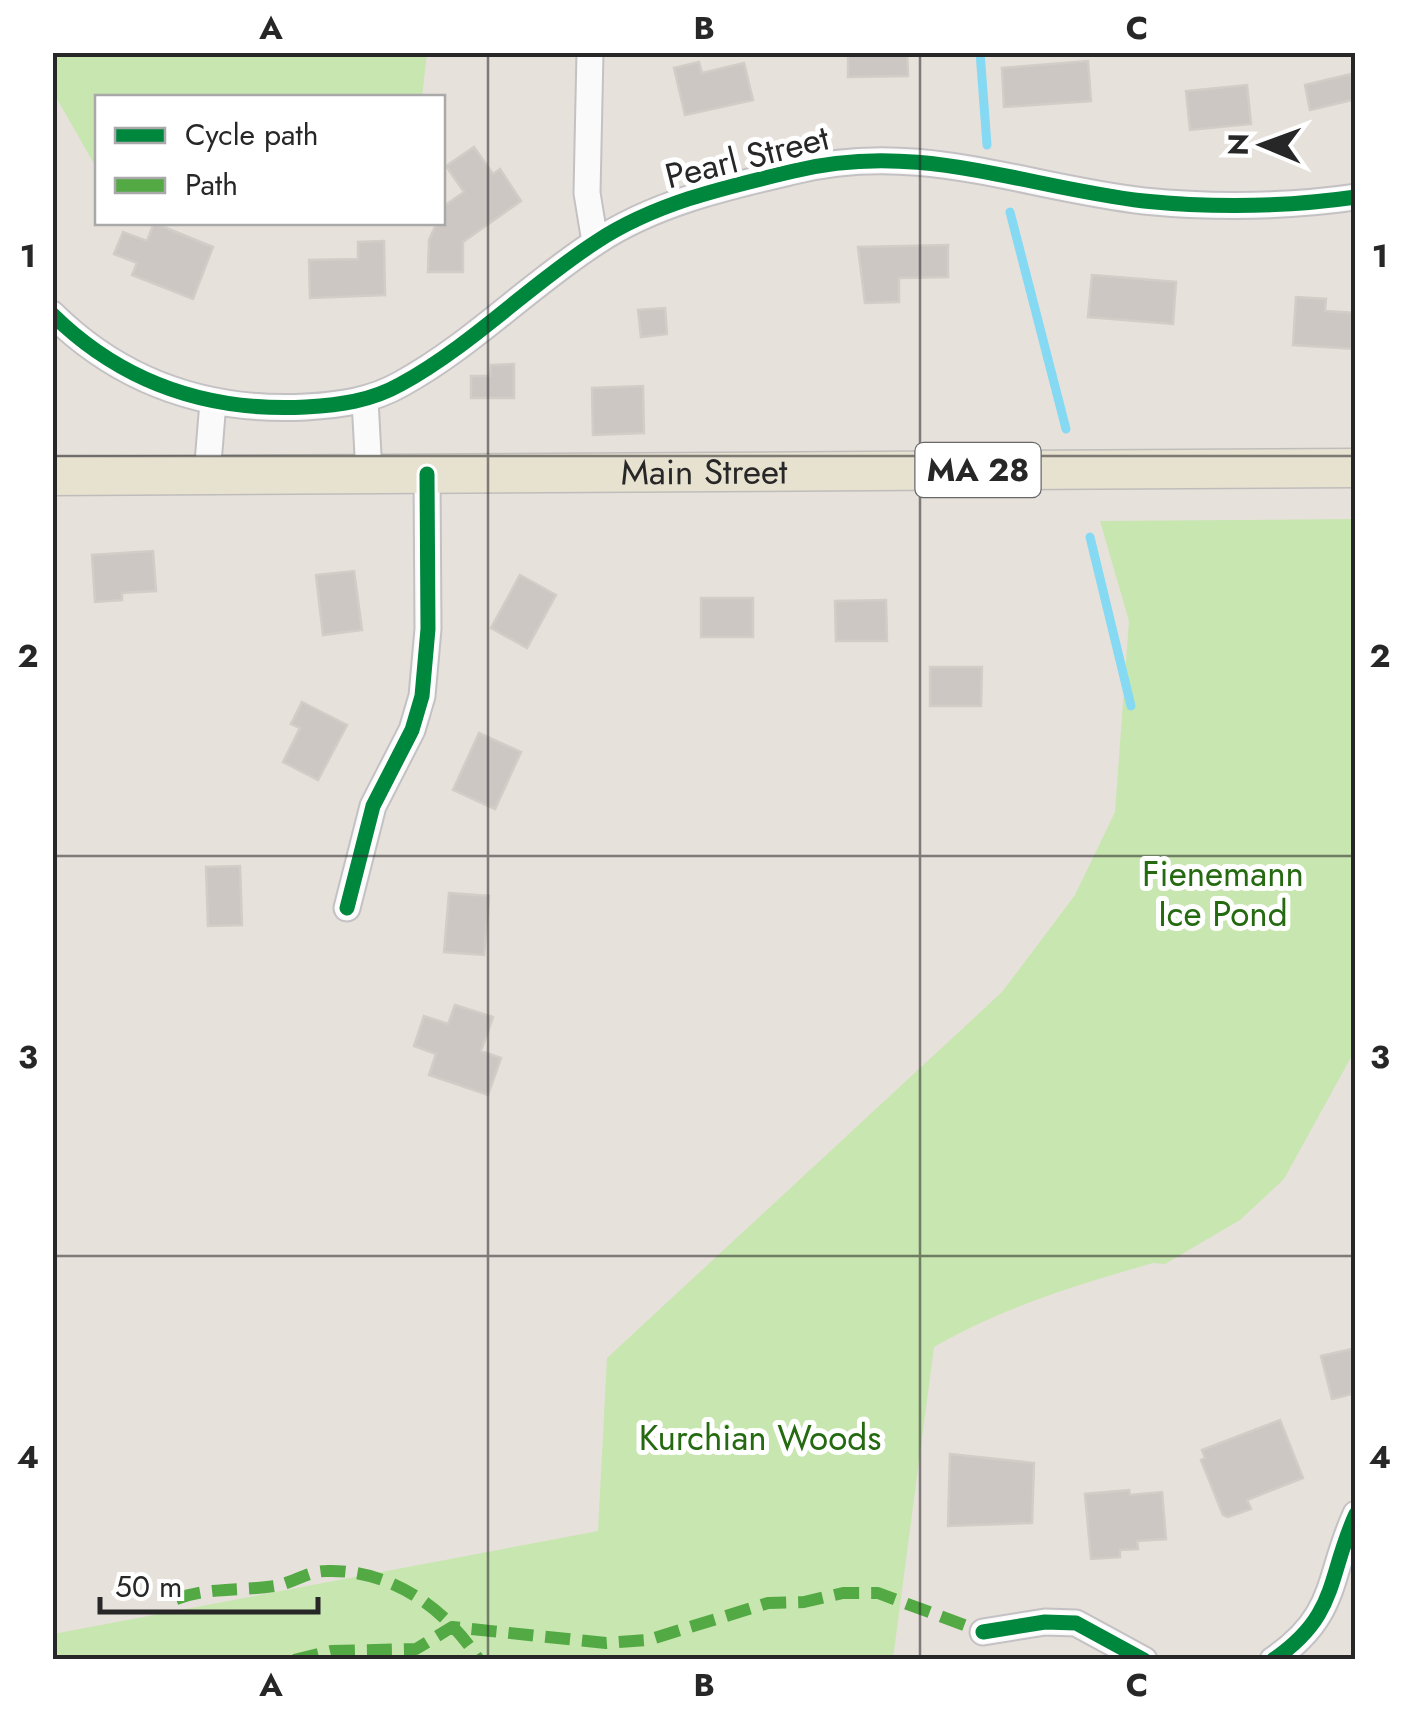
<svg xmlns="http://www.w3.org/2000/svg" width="1408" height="1712" font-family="Jost,sans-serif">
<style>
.green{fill:#c8e6b0}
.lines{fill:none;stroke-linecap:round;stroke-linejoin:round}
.stream{stroke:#86d9f2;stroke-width:9}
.building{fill:#ccc7c3;stroke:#d2cdc7;stroke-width:2.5}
.minor-casing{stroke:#c3c1c3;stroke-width:29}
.primary-casing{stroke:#bfbdbb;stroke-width:41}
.minor{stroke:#fbfafa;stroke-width:25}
.primary{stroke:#e7e1d0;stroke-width:38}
.quiet{stroke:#53aa44;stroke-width:12;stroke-dasharray:25 12;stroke-linecap:butt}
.cycleway-casing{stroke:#fff;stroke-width:21}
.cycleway{stroke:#00873e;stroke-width:15}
.grid{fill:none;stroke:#272727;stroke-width:2.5;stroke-opacity:0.55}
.labels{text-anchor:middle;stroke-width:10;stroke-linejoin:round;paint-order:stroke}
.shield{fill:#fff;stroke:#686868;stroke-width:2.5}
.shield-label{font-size:32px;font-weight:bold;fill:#272727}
.street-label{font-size:35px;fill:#272727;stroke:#fff}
.park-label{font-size:35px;fill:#256a11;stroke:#fff}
.neatline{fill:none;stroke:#272727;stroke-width:4}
.grid-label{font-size:32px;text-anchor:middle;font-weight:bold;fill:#272727}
</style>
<rect width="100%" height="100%" fill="#e7e1db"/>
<path class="green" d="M 52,53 L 53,52 L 427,53 L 422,97 L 98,98 L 97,169 L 53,92 Z
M 1355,519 L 1355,1050 L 1284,1179 L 1240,1220 L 1165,1264 L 1153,1263 C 1077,1285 1003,1307 934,1347 L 893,1659 L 53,1659 L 53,1634 L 598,1531 L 607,1358 L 1002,992 L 1075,895 L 1115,812 L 1129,621 L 1100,521 Z"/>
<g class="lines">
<path class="stream" d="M 980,52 L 987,145
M 1010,212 L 1066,429
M 1090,537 L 1131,706"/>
</g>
<path class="building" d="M 848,52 L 907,52 L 908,76 L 848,77 Z
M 1088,61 L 1091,101 L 1004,107 L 1002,68 Z
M 699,62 L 702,73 L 744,63 L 753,100 L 685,115 L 674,68 Z
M 1351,74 L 1356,99 L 1310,110 L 1305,85 Z
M 1247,85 L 1251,124 L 1190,130 L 1186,91 Z
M 474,147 L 493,174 L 500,169 L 521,201 L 463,242 L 463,272 L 428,272 L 429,240 L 437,222 L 442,222 L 444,206 L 464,192 L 446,166 Z
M 154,223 L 213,247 L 193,299 L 132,275 L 137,263 L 114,254 L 123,232 L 147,241 Z
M 384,241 L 385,295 L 310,298 L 309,260 L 358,259 L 358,242 Z
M 948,245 L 948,277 L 899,278 L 899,302 L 865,303 L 858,247 Z
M 1092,275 L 1176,282 L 1173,324 L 1088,317 Z
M 1296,297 L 1326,299 L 1325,311 L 1356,313 L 1356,349 L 1293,345 Z
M 665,308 L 667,334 L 641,337 L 638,310 Z
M 514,364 L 514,398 L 471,398 L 471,376 L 490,376 L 491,365 Z
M 643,386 L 644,433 L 593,435 L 592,388 Z
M 153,551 L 156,591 L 122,593 L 122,600 L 95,602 L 92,555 Z
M 354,571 L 362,630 L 323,635 L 316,575 Z
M 520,575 L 556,595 L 527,648 L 491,628 Z
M 701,598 L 753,598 L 753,637 L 701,637 Z
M 886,600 L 887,641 L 836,641 L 835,601 Z
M 930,667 L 982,667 L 981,706 L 930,706 Z
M 302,702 L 347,725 L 318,780 L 283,762 L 300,728 L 291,724 Z
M 479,733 L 521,752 L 495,809 L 453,790 Z
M 240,866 L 242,925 L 208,926 L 206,867 Z
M 449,893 L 489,896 L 484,955 L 444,952 Z
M 455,1005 L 493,1017 L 481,1051 L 501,1058 L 488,1095 L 429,1075 L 436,1054 L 414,1046 L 424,1016 L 448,1024 Z
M 1356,1348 L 1356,1393 L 1332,1399 L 1321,1356 Z
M 1280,1420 L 1303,1478 L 1247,1500 L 1251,1509 L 1228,1517 L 1223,1515 L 1201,1460 L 1205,1458 L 1202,1450 Z
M 950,1454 L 1034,1463 L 1032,1523 L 948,1526 Z
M 1129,1490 L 1130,1495 L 1162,1492 L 1166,1539 L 1137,1541 L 1138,1549 L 1120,1550 L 1120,1557 L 1091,1559 L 1085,1494 Z"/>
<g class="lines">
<defs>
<path id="minor" d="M 590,52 L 587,193 L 595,242
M 52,314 C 123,384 208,412 306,407 C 340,405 371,401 401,384 C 472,345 528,286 596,242 C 655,203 726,187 794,171 C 918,140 1023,187 1144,201 C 1214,208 1286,207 1356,197
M 365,400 L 369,474
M 207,475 L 213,402
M 347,908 L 373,806 L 412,730 L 422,696 L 428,629 L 427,474
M 983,1632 L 1045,1622 L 1076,1623 L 1144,1660
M 1273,1660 C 1339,1615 1327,1577 1356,1514"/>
<g id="primary">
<path id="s1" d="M 52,476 L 1356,468"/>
</g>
</defs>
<use href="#minor" class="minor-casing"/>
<use href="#primary" class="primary-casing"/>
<use href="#minor" class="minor"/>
<use href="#primary" class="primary"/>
<path class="quiet" d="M 176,1599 C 209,1587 241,1591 275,1586 C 292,1583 309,1571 326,1571 C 390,1569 445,1607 479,1660
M 294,1660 L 331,1651 L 416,1649 L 452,1627 L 606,1643 L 648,1640 L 768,1603 L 804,1602 L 843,1593 L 878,1593 L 983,1632"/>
<defs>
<path id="cycleway" d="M 52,314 C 123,384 208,412 306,407 C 340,405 371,401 401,384 C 472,345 528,286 596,242 C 655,203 726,187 794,171 C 918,140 1023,187 1144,201 C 1214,208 1286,207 1356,197
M 347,908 L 373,806 L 412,730 L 422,696 L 428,629 L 427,474
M 983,1632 L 1045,1622 L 1076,1623 L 1144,1660
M 1273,1660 C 1339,1615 1327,1577 1356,1514"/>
</defs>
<use href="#cycleway" class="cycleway-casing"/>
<use href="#cycleway" class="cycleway"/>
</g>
<path class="grid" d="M 488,52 L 488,1660M 920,52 L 920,1660M 52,456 L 1356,456M 52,856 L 1356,856M 52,1256 L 1356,1256"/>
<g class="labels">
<rect class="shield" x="915.5" y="443" width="125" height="54" rx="8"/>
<g class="shield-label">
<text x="978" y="481">MA 28</text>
</g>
<g class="street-label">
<text transform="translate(747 157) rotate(-14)" y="12">Pearl Street</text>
<text dy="12" stroke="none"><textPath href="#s1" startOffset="652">Main Street</textPath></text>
</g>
<g class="park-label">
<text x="1223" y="886">Fienemann<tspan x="1223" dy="40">Ice Pond</tspan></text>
<text x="760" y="1450">Kurchian Woods</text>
</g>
</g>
<rect width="1408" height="1712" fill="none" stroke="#ffffff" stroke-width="110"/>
<rect x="95" y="95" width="350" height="130" fill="#ffffff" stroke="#a9a9a9" stroke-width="2.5"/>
<rect x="115" y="128" width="50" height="15" fill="#00873e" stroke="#a9a9a9" stroke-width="2.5"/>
<text x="185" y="145" font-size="30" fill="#272727">Cycle path</text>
<rect x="115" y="178" width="50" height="15" fill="#53aa44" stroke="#a9a9a9" stroke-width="2.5"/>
<text x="185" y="195" font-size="30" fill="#272727">Path</text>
<g transform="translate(1263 145) rotate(271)" stroke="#ffffff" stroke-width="8" paint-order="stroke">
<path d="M0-8L18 38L0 25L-18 38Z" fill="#272727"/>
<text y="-15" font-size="28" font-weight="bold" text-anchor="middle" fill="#272727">N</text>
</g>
<path d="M100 1597v15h218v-15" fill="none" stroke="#272727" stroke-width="5"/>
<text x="115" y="1597" font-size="30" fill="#272727" stroke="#ffffff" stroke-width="8" paint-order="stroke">50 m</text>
<rect x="55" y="55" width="1298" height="1602" class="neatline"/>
<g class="grid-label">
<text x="271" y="39">A</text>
<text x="704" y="39">B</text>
<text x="1137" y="39">C</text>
<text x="28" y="267">1</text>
<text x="1380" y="267">1</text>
<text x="28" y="667">2</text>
<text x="1380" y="667">2</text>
<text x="28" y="1068">3</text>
<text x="1380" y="1068">3</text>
<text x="28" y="1468">4</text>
<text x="1380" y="1468">4</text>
<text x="271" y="1696">A</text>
<text x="704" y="1696">B</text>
<text x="1137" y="1696">C</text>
</g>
</svg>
